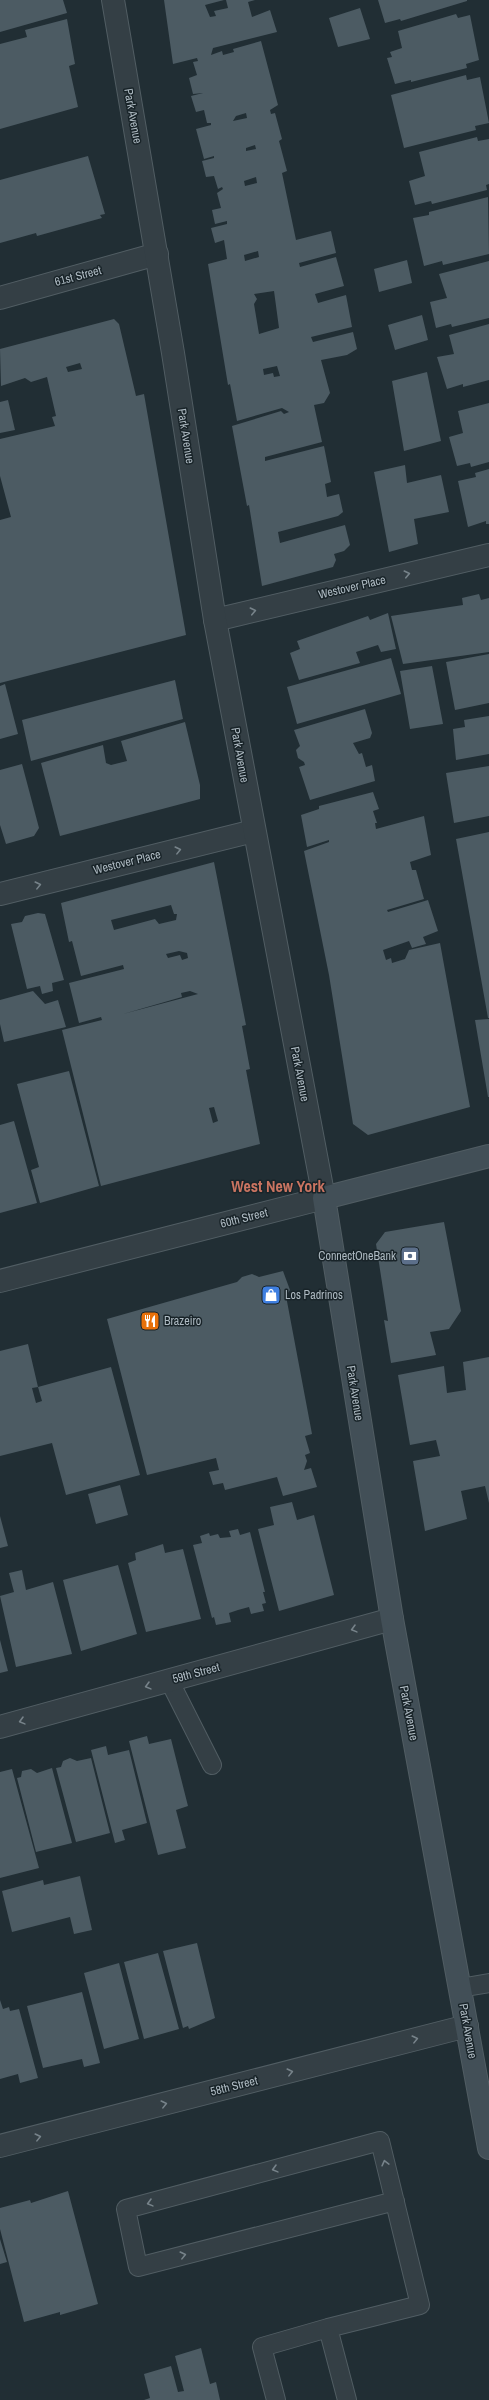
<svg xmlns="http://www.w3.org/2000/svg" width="489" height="2400" font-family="'Archivo Narrow',sans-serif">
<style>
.building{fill:#4c5b63;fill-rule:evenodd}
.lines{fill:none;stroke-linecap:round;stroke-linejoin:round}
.service-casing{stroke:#515d63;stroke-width:20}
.minor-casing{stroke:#515d63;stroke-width:24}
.tertiary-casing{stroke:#515d63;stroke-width:24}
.secondary-casing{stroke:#515d63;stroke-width:24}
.service{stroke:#343f45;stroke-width:18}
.minor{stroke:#343f45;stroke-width:22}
.tertiary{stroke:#343f45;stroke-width:22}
.secondary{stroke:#424f57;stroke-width:22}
.oneway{stroke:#77838a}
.labels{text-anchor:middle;stroke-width:3;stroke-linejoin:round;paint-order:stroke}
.street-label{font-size:12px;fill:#aebac2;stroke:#192429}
.poi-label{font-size:12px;fill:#aebac2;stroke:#192429;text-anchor:start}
.district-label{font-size:16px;font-weight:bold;fill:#ca7461;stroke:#192429}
</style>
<rect width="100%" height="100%" fill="#212e34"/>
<path class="building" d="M 0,0 L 63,0 L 67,13 L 0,32 Z
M 164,0 L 224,0 L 205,5 L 210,17 L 216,16 L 214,11 L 228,8 L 226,0 L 255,0 L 248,2 L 252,17 L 270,10 L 277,32 L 213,48 L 211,55 L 222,51 L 223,55 L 234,52 L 233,49 L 261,41 L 278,105 L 270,110 L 271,114 L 275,113 L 282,139 L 279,141 L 287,171 L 282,173 L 296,240 L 331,231 L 336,253 L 299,263 L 300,267 L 336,257 L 344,286 L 315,294 L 318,303 L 346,295 L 352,327 L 311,337 L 313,342 L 353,332 L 357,349 L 347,355 L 321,360 L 330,393 L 324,403 L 314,405 L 322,442 L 265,457 L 265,461 L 324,446 L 331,482 L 325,484 L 327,497 L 339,494 L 343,512 L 338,516 L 278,532 L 280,543 L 345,525 L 350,545 L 344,551 L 334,554 L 336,560 L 333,567 L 262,586 L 249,505 L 247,506 L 232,426 L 281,411 L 284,414 L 289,412 L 282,408 L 237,421 L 230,384 L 228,385 L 208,264 L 227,259 L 224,240 L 215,243 L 211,228 L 227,224 L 227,221 L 215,224 L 212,210 L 221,208 L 217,193 L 223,189 L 222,187 L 218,189 L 214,176 L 206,177 L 202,161 L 214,158 L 214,156 L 204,159 L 196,129 L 211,125 L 211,123 L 207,123 L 204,110 L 196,112 L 191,96 L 203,93 L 193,94 L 189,78 L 197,75 L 193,62 L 198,61 L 197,58 L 173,64 ZM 246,113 L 247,118 L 233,121 L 236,116 ZM 255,145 L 256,149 L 246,151 L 246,148 ZM 256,177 L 257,183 L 245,186 L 244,181 ZM 258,251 L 259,257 L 245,261 L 244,255 ZM 274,291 L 279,328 L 259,334 L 254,304 L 257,299 L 254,294 ZM 277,366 L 280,376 L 274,377 L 273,373 L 264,375 L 263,369 Z
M 378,0 L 467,0 L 467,1 L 401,21 L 400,19 L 385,23 Z
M 360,8 L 370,39 L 338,47 L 329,18 Z
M 456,14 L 458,18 L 470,15 L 479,60 L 466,64 L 467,68 L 411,82 L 411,80 L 395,84 L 387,58 L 392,57 L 390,52 L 402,48 L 398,31 Z
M 67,19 L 75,64 L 69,66 L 78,107 L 0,129 L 0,44 L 27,37 L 25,30 Z
M 466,75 L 467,80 L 480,77 L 489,123 L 475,126 L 476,130 L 404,148 L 391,95 Z
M 477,137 L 478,141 L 489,139 L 489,184 L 486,185 L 487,190 L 432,204 L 431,201 L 415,205 L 409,181 L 425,176 L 419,152 Z
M 88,156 L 105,214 L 100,215 L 102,218 L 37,236 L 36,233 L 0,243 L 0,180 Z
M 488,197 L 489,254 L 443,265 L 442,261 L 424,266 L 413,218 L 429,215 L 429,212 Z
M 407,260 L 412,283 L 379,292 L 374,269 Z
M 489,261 L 489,318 L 452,327 L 451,324 L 436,328 L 430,302 L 447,298 L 439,274 Z
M 422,315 L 428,340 L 395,350 L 388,325 Z
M 114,319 L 119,324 L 136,396 L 144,394 L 186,635 L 0,683 L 0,520 L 11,517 L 0,476 L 0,439 L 55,426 L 52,417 L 56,416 L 47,377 L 31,382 L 25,378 L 1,386 L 0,349 ZM 80,363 L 82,369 L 68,372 L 66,367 Z
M 489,324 L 489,380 L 463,387 L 463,384 L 447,389 L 437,357 L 454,354 L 449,335 Z
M 427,372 L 441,441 L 404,451 L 392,381 Z
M 8,400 L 15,430 L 0,433 L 0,402 Z
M 489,403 L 489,462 L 471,467 L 470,463 L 457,466 L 449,437 L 463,433 L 458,411 Z
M 405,465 L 407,483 L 441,475 L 449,512 L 414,519 L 418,544 L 389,552 L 374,472 Z
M 489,469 L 489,524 L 486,524 L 486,521 L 468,527 L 458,481 L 476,477 L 475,473 Z
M 479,594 L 481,600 L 489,598 L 489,652 L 403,664 L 391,616 L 463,605 L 462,598 Z
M 388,613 L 396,649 L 381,652 L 378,645 L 356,652 L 360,663 L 299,680 L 290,653 L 300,649 L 297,641 L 368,616 L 370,620 Z
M 489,654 L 489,703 L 455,710 L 446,662 Z
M 391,658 L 401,694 L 297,724 L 287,687 Z
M 432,666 L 443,724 L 410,729 L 400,671 Z
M 175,680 L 183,719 L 31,761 L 22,720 Z
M 5,684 L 18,734 L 0,739 L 0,686 Z
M 365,709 L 372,733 L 370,738 L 353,743 L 359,754 L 362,753 L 366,767 L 372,765 L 375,781 L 310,800 L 299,767 L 305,765 L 304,762 L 298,758 L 296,750 L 300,746 L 294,730 Z
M 489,716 L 489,754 L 456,760 L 453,729 L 465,727 L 464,720 Z
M 185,722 L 200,785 L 200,799 L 60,836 L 41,763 L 103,745 L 106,763 L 111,765 L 127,761 L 121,741 Z
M 22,764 L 39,828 L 34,836 L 6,844 L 0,825 L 0,770 Z
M 489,766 L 489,816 L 454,823 L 446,773 Z
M 373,792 L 379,809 L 373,811 L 377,823 L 375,823 L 376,829 L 424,816 L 431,855 L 410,862 L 412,870 L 416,870 L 424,899 L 387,910 L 388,912 L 428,900 L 438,931 L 423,937 L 426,944 L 412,948 L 409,941 L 383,950 L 386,960 L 391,958 L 392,963 L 405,959 L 409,950 L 440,943 L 470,1107 L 368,1135 L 353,1124 L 329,975 L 304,851 L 329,842 L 329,840 L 307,847 L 301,815 L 319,809 L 319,806 Z
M 489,832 L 489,1018 L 488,1018 L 456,839 Z
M 214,862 L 246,1025 L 242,1026 L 250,1069 L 246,1070 L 260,1144 L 101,1186 L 62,1030 L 102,1020 L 101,1017 L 79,1023 L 69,983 L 124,969 L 123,965 L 81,976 L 72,941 L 69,942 L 61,903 ZM 171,905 L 174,914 L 177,914 L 176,920 L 159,924 L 155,919 L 114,930 L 111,920 ZM 179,951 L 187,953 L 188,958 L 182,960 L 180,955 L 168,958 L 166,954 ZM 190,991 L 198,994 L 123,1014 L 182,997 L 181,993 ZM 214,1107 L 218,1121 L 213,1123 L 209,1108 Z
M 38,913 L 45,914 L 64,980 L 52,983 L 53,991 L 42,994 L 40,986 L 27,989 L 11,924 L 22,922 L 25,916 Z
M 33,991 L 45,1004 L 58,1000 L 66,1027 L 4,1042 L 0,1024 L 0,1000 Z
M 489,1019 L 489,1097 L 488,1097 L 475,1020 Z
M 69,1071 L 99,1186 L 40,1203 L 31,1170 L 39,1167 L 17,1084 Z
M 14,1121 L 37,1203 L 0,1213 L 0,1125 Z
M 444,1222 L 461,1311 L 449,1329 L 430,1332 L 436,1355 L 391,1363 L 384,1320 L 388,1321 L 376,1244 L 385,1232 Z
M 283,1271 L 290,1290 L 286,1296 L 312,1434 L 305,1436 L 310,1453 L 305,1455 L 307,1461 L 304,1470 L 311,1468 L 317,1487 L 283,1496 L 277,1477 L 225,1490 L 223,1483 L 213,1485 L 209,1472 L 219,1470 L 216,1458 L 147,1475 L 107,1319 L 237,1282 L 242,1277 L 252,1274 L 259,1277 Z
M 28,1344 L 38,1387 L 111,1367 L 140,1475 L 66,1495 L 52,1443 L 0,1456 L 0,1351 ZM 38,1387 L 42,1401 L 36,1403 L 32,1388 Z
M 489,1357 L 489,1503 L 485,1486 L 461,1491 L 467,1519 L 425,1531 L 413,1461 L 440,1456 L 436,1440 L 410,1445 L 398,1375 L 444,1366 L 447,1393 L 466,1390 L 463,1362 Z
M 120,1485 L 128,1515 L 96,1524 L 88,1494 Z
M 292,1502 L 297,1520 L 314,1515 L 334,1595 L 279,1611 L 258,1529 L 274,1525 L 270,1507 Z
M 0,1516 L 8,1546 L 0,1548 Z
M 238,1529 L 240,1535 L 250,1532 L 265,1592 L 263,1592 L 266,1603 L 262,1604 L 264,1611 L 251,1614 L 249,1607 L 238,1610 L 229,1613 L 231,1622 L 216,1625 L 214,1617 L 212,1618 L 193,1545 L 202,1543 L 200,1536 L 209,1533 L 210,1536 L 218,1534 L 220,1538 L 231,1537 L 229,1531 Z
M 163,1544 L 165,1553 L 183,1549 L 201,1619 L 146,1632 L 128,1563 L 136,1560 L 135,1553 Z
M 118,1565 L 137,1634 L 81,1651 L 63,1580 Z
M 22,1570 L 26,1590 L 53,1582 L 72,1654 L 16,1667 L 0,1596 L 14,1592 L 9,1573 Z
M 0,1640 L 8,1671 L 0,1673 Z
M 147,1736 L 149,1744 L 171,1739 L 188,1806 L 176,1810 L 186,1848 L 158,1855 L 129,1741 Z
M 106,1746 L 108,1755 L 129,1750 L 147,1823 L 122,1830 L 125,1840 L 115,1843 L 91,1750 Z
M 70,1758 L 77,1761 L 91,1758 L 110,1833 L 76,1842 L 56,1768 L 61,1767 L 63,1761 Z
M 52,1768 L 72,1843 L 36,1852 L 17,1778 L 21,1777 L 22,1771 L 31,1769 L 37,1773 Z
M 12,1769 L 39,1868 L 0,1878 L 0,1772 Z
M 80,1876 L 92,1930 L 74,1934 L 70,1917 L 12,1932 L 2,1891 L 43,1880 L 44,1885 Z
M 197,1943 L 215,2018 L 189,2029 L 188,2026 L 183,2028 L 163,1951 Z
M 158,1953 L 179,2029 L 144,2039 L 124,1962 Z
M 119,1963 L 139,2039 L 104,2049 L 84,1973 Z
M 82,1992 L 100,2063 L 84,2067 L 82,2059 L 43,2068 L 27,2006 Z
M 0,2000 L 3,2009 L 9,2007 L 10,2011 L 19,2009 L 38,2078 L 20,2083 L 18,2074 L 0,2079 Z
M 68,2191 L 98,2304 L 60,2315 L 60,2312 L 24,2322 L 0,2229 L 0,2208 L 30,2200 L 31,2203 Z
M 0,2239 L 7,2262 L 0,2264 Z
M 201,2348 L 210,2384 L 216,2382 L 220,2400 L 144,2400 L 150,2398 L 144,2374 L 171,2366 L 178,2392 L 184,2391 L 175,2356 Z"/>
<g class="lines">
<defs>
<path id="service" d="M 169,1680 L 212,1765
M 460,1988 L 489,1983
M 276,2400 L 262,2347 L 328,2328
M 347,2400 L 328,2328 L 420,2305 L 380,2141 L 126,2209 L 138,2267 L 395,2201"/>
<path id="minor" d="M 0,298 L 157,254
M 215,620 L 489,555
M 0,894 L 254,831
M 0,1727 L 392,1619
M 0,2146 L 467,2026"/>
<path id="tertiary" d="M 0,1281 L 324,1198 L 215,620 L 173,353 L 113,0"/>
<path id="secondary" d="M 489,1156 L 324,1198 L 392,1619 L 489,2148"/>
</defs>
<use href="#service" class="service-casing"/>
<use href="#minor" class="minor-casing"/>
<use href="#tertiary" class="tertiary-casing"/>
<use href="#secondary" class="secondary-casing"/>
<use href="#service" class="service"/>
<use href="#minor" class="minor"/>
<use href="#tertiary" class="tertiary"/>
<use href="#secondary" class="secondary"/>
</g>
<defs><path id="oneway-chevron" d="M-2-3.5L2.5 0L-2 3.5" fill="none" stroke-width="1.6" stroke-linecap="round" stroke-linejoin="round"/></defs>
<g class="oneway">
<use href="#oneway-chevron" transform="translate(407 574) rotate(-13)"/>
<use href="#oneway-chevron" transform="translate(253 611) rotate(-13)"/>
<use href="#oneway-chevron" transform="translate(178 850) rotate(-14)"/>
<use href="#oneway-chevron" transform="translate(38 885) rotate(-14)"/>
<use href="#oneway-chevron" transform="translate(354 1629) rotate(165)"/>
<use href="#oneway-chevron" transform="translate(148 1686) rotate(165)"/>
<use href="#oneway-chevron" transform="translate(22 1721) rotate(165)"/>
<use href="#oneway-chevron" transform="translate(415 2039) rotate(-14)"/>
<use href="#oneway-chevron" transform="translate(290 2072) rotate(-14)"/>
<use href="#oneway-chevron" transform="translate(164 2104) rotate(-14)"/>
<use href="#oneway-chevron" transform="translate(38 2137) rotate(-14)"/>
<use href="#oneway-chevron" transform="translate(385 2163) rotate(-104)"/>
<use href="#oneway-chevron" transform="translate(275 2169) rotate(165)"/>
<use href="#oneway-chevron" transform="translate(150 2203) rotate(165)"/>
<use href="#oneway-chevron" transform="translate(183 2255) rotate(-14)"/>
</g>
<defs>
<symbol id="bank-square" viewBox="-11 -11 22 22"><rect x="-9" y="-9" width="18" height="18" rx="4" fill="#5c6f8a" stroke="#192429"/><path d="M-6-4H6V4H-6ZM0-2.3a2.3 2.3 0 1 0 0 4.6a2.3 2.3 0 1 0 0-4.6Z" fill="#fff"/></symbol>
<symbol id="shop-square" viewBox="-11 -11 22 22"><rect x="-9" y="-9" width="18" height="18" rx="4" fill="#3f7fe0" stroke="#192429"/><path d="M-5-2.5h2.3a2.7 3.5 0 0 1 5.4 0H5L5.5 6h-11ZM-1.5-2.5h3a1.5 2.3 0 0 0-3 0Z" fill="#fff"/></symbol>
<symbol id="restaurant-square" viewBox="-11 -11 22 22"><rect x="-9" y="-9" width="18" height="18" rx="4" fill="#e8710a" stroke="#192429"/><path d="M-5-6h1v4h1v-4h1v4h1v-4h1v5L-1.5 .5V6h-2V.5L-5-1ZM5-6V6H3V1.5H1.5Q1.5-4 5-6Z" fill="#fff"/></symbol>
</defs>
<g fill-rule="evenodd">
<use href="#bank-square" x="399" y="1245" width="22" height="22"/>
<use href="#shop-square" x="260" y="1284" width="22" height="22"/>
<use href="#restaurant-square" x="139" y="1310" width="22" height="22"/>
</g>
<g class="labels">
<g class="street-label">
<text transform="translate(133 116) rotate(80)" y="4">Park Avenue</text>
<text transform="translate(78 276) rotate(-15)" y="4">61st Street</text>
<text transform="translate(186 436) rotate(81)" y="4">Park Avenue</text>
<text transform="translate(352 587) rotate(-13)" y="4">Westover Place</text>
<text transform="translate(240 755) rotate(80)" y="4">Park Avenue</text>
<text transform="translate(127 862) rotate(-14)" y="4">Westover Place</text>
<text transform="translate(300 1074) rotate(79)" y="4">Park Avenue</text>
<text transform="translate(244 1218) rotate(-14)" y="4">60th Street</text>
<text transform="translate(355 1393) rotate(81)" y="4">Park Avenue</text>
<text transform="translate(196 1673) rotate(-15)" y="4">59th Street</text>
<text transform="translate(409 1713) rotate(79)" y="4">Park Avenue</text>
<text transform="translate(468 2031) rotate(80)" y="4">Park Avenue</text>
<text transform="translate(234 2086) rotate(-14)" y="4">58th Street</text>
</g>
<g class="poi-label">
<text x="396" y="1260" text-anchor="end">ConnectOneBank</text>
<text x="285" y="1299">Los Padrinos</text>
<text x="164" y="1325">Brazeiro</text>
</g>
<g class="district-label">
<text x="278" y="1192">West New York</text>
</g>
</g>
</svg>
